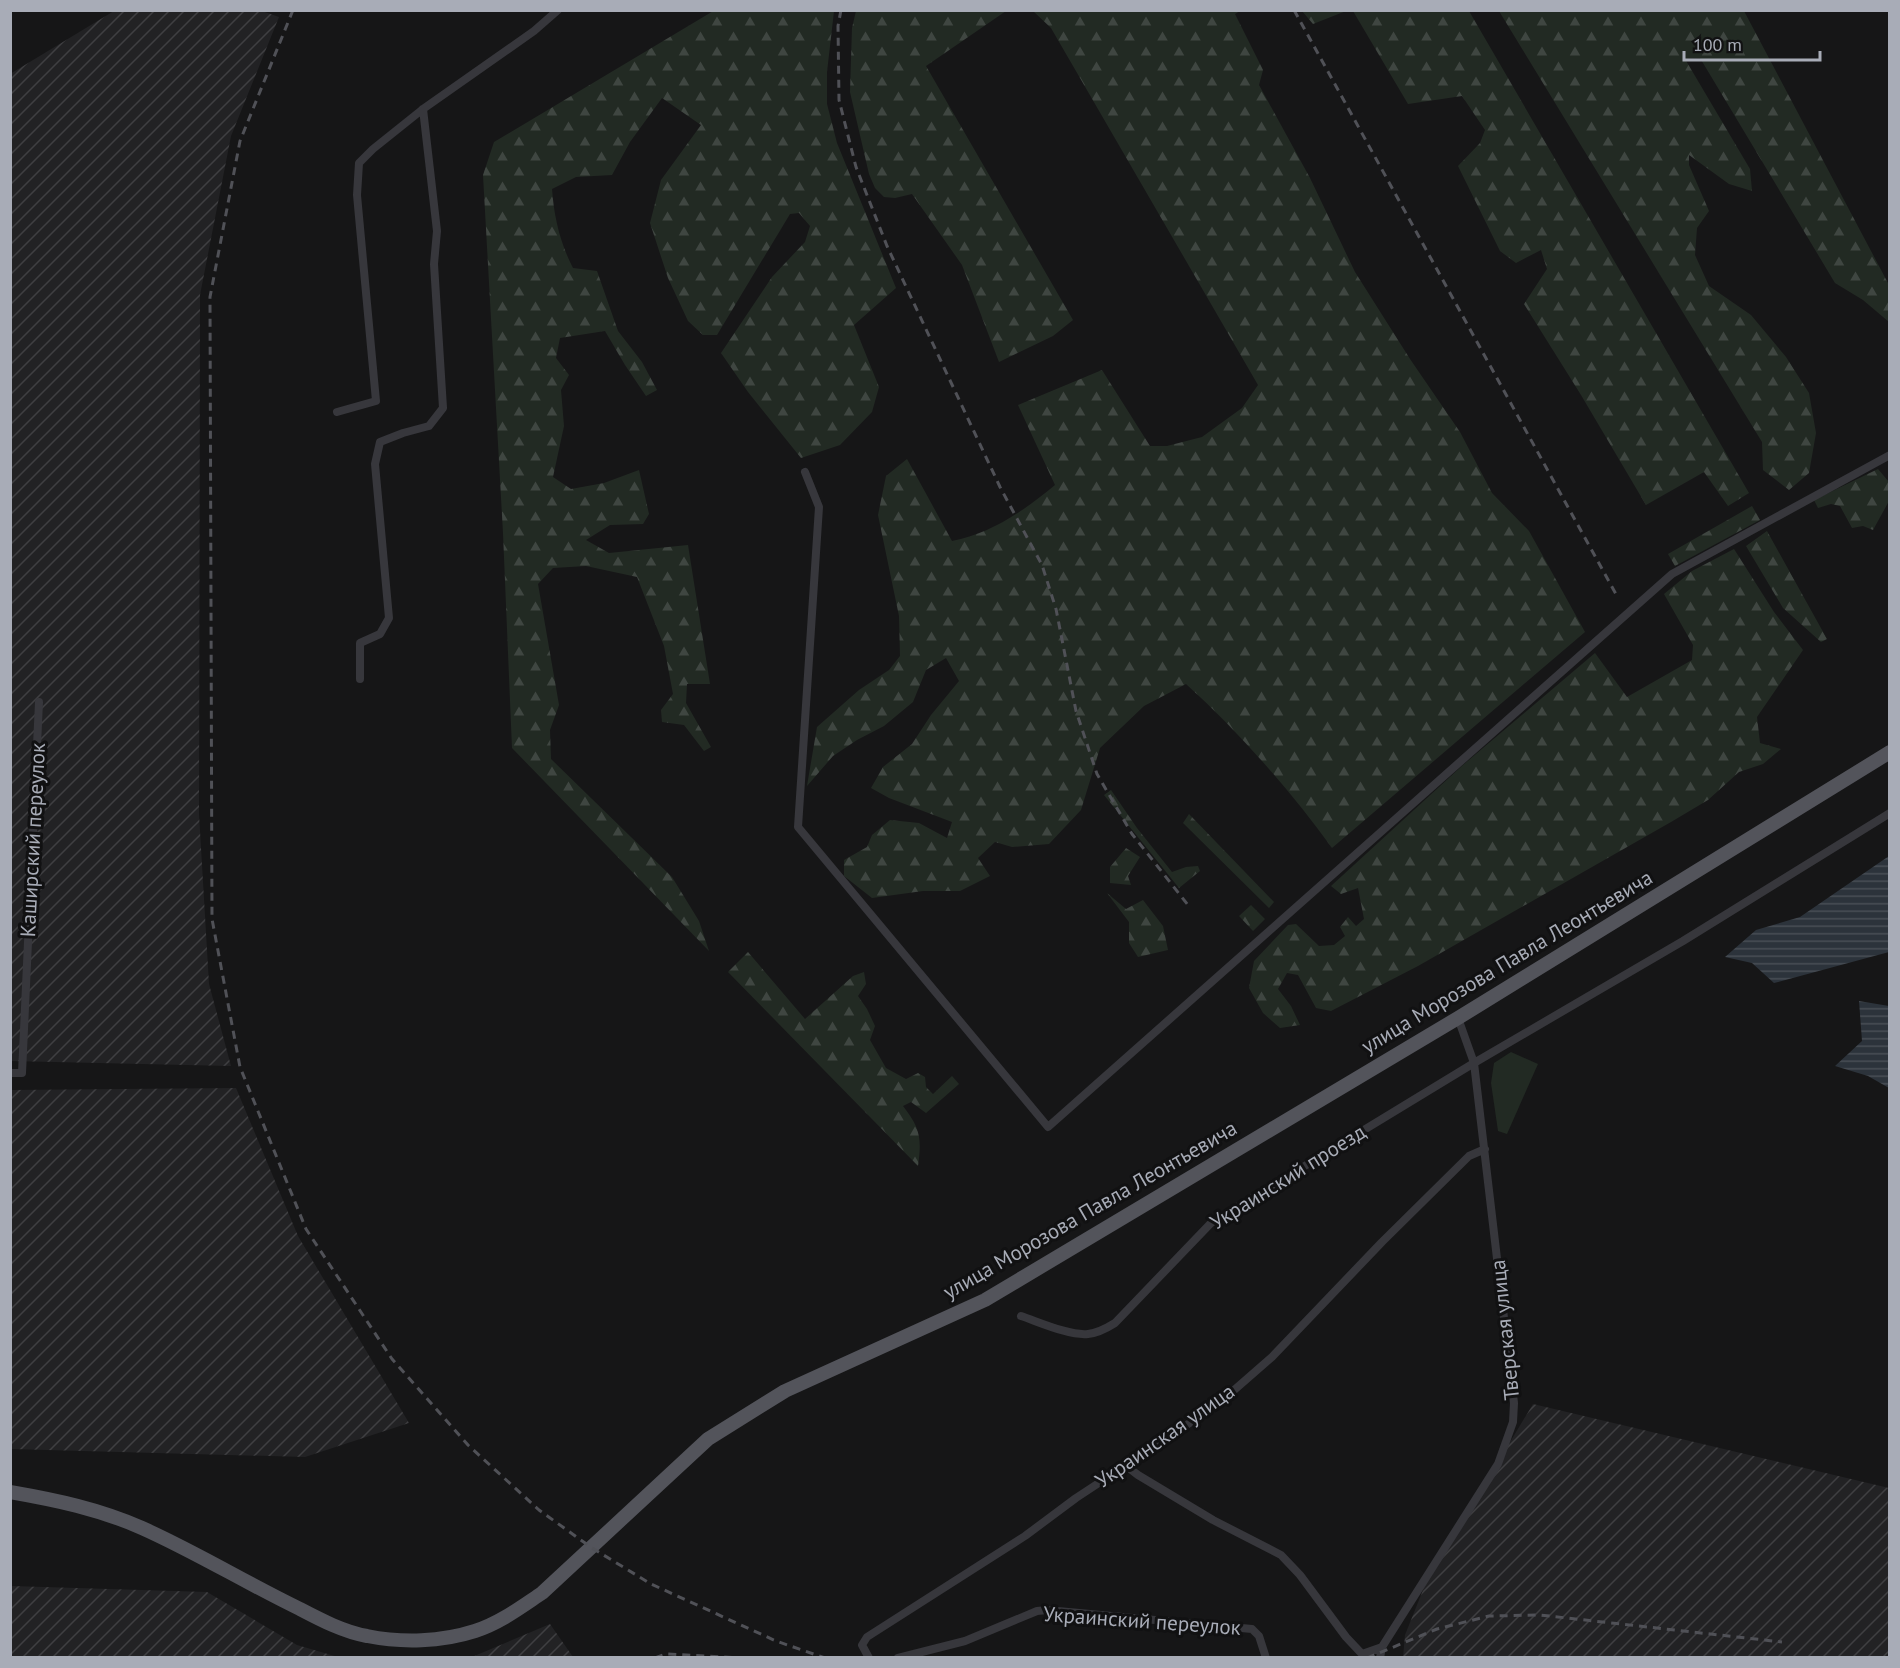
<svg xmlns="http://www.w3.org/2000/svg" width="1900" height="1668" font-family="'PT Sans',sans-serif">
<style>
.industrial{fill:url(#industrial-furrows)}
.grass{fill:#222a23}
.forest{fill:url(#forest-firs)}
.water{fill:url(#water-rules)}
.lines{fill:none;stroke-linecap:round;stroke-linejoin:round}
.street{stroke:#37373c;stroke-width:8}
.primary{stroke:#53545b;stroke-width:14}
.rail{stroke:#505157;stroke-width:3;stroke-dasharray:8 6;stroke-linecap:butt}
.labels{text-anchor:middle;stroke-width:6;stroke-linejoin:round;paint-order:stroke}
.street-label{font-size:21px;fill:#a8acb7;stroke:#111112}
</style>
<defs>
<pattern id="industrial-furrows" width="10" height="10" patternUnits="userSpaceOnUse" patternTransform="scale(1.5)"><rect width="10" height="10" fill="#222224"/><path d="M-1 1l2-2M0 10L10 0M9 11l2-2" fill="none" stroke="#3f3f42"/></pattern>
<pattern id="forest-firs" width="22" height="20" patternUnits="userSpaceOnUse" patternTransform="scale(1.5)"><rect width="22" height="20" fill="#222a23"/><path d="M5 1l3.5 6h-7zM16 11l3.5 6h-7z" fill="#3f4641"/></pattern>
<pattern id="water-rules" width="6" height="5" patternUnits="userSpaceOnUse" patternTransform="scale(1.5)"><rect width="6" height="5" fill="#2c333b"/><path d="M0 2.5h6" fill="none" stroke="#484e55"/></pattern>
</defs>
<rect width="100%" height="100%" fill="#161617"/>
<path class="industrial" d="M 259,10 L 279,17 L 231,136 L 200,295 L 199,814 L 209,984 L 231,1066 L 11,1061 L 10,74 L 114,11 Z
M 236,1088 L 298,1236 L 409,1423 L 305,1457 L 11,1449 L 11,1090 Z
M 1533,1404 L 1889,1488 L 1889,1657 L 1403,1658 L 1405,1635 L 1427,1580 Z
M 11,1586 L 207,1592 L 297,1645 L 338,1657 L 11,1657 Z
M 550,1624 L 573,1657 L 472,1657 Z"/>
<path class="grass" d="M 1511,1052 L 1538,1064 L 1507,1134 L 1498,1131 L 1491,1083 L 1494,1063 Z"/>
<path class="forest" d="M 715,10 L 834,11 L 827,72 L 827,104 L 837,143 L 896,288 L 854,325 L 879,387 L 872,412 L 840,445 L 801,458 L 748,392 L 721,353 L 772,277 L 805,242 L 810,226 L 799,213 L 790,214 L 717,335 L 703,335 L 688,321 L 668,278 L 650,223 L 661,180 L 701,125 L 662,98 L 630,142 L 612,175 L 576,177 L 552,189 C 554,217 560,243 573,268 L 597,271 L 618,331 L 642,362 L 657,390 L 646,396 L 625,365 L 605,331 L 560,338 L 556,358 L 569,375 L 561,390 L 564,426 L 553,477 L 571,489 L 604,483 L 639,470 L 649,514 L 643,524 L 610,525 L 586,540 L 609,553 L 688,545 L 710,684 L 687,684 L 686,703 L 711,747 L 704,751 L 684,725 L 662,722 L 661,710 L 673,694 L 664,646 L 637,577 L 586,566 L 553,568 L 538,584 L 559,705 L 550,730 L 551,759 L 672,877 L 699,921 L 709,951 L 512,748 L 503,533 L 483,175 L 494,142 Z
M 856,11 L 1006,11 L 926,66 L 1073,320 L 1053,336 L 999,362 L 962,265 L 912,194 L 895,198 L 884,197 L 875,188 L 869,174 L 850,92 L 852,28 Z
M 1033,11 L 1240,11 L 1235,14 L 1263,70 L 1259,85 L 1310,178 L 1355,272 L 1410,359 L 1460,432 L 1492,493 L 1529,531 L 1585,632 L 1332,848 C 1289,789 1240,733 1186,684 L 1144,706 L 1100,748 L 1081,810 L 1049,844 L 1012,847 L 995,842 L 978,858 L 990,876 L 960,891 L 923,891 L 872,898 L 844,876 L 844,860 L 867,847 L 872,835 L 890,820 L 919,823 L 947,838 L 952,822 L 889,798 L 871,788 L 883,767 L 912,744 L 931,715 L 959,681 L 946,658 L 926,670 L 913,702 L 884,726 L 857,740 L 833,756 L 807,786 L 817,727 L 859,690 L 889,670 L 900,656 L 899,616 L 878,515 L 886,476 L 907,459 L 952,541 C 991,534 1025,510 1055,485 L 1018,405 L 1102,370 L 1150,446 L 1167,446 L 1202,437 L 1242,408 L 1258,385 L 1051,28 Z
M 1302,11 L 1346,11 L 1313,24 Z
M 1353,11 L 1469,11 L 1749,493 L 1728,506 L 1704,472 L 1646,505 L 1581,395 L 1524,304 L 1547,269 L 1541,250 L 1516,263 L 1500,251 L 1458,166 L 1480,143 L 1485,130 L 1462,96 L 1408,104 Z
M 1499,11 L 1744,11 L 1889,285 L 1889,322 L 1863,300 L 1835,283 L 1700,58 L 1685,59 L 1750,169 L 1752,191 L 1729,184 L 1689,155 L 1689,165 L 1709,211 L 1697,228 L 1695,255 L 1709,286 L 1751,315 L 1786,357 L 1809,393 L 1816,433 L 1809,473 L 1789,490 L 1763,470 L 1762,442 Z
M 1878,469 L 1889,482 L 1889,501 L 1873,530 L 1863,526 L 1852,528 L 1840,506 L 1831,504 L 1818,508 L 1814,500 Z
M 1752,506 L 1760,520 L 1675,566 L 1668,554 Z
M 1767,531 L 1827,639 L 1821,642 L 1783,608 L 1746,546 Z
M 1734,549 L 1774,612 L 1803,650 L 1757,717 L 1760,743 L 1781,749 L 1763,764 L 1739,772 L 1708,800 L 1671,822 L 1418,966 L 1331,1011 L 1316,1008 L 1298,975 L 1287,973 L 1278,989 L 1291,1006 L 1300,1025 L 1280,1028 L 1263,1013 L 1249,988 L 1254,961 L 1288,925 L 1296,924 L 1319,946 L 1334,945 L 1345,936 L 1340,927 L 1348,917 L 1356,926 L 1364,919 L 1358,888 L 1341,894 L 1331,886 L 1463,765 L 1595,653 L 1627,697 L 1692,660 L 1693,645 L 1664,594 L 1692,571 Z
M 1111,790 L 1137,828 L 1172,872 L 1186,867 L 1198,866 L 1200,871 L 1179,888 L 1104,795 Z
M 1189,814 L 1274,902 L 1269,908 L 1183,823 Z
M 1126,848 L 1140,857 L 1128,876 L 1131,885 L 1110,883 L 1110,867 Z
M 1107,893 L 1126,909 L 1143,900 L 1163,926 L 1168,950 L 1138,957 L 1129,943 L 1129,922 Z
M 1251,905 L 1265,919 L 1253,931 L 1239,916 Z
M 748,952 L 805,1019 L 853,976 L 864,972 L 866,984 L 858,996 L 867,1009 L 875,1026 L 870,1040 L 886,1068 L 906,1079 L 918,1073 L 925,1077 L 926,1087 L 933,1094 L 952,1076 L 959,1084 L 926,1113 L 911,1102 L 903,1106 C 920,1128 922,1138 918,1166 L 728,972 Z"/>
<path class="water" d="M 1889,856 L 1889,952 L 1774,983 L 1752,963 L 1725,957 L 1756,930 L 1800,917 Z
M 1859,1001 L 1889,1006 L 1889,1088 L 1868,1076 L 1835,1066 L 1862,1041 Z"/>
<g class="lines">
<path class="street" d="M 337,412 L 376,401 L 357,195 L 359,163 L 373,149 L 423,109 L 534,31 L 558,10
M 805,472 L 819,507 L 798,827 L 1048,1127 L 1672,574 L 1890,455
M 360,679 L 360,643 L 380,634 L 389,618 L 375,464 L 380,442 L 403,433 L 429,426 L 443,408 L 434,264 L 437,231 L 423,109
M 10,1073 L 22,1073 L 39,702
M 1021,1316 C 1039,1322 1070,1336 1088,1334 C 1098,1333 1107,1328 1115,1323 L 1211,1223 L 1474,1063 L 1683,941 L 1890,813
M 1125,1465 L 1138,1475 L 1213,1520 L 1281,1555 L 1300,1575 L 1346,1637 L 1362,1654 L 1382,1647
M 869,1658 L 862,1645 L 867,1637 L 1025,1536 L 1076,1498 L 1217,1405 L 1272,1357 L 1382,1242 L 1469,1156 L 1485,1149
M 898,1658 L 965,1641 L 1037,1611 L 1047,1610 L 1252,1629 L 1259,1636 L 1266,1658
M 1380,1658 L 1382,1647 L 1498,1464 L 1513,1422 L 1514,1403 L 1474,1063 L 1458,1018"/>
<path class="primary" d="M 10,1492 C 56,1500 99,1509 142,1528 C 196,1552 246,1583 300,1609 C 321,1620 344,1632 367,1636 C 402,1643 441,1642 475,1631 C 500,1623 521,1607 542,1593 L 708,1439 L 785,1391 L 985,1300 L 1458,1018 L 1890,752"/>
<path class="rail" d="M 293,10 L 240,141 L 210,297 L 212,919 L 240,1067 L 306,1229 L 392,1359 L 468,1445 L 539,1510 L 592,1548 L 651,1584 L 776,1641 L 825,1658
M 841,10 L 838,26 L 839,100 L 856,167 L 887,246 L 1000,487 L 1042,565 L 1056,609 L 1076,711 L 1097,774 L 1132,834 L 1188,905
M 1294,10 L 1617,596
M 655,1658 L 666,1654 L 744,1658
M 1367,1658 L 1437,1629 L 1489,1616 L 1540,1615 L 1782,1642"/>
</g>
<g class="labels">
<g class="street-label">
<text transform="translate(33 840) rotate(-87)" y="7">Каширский переулок</text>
<text transform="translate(1507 962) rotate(-31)" y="7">улица Морозова Павла Леонтьевича</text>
<text transform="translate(1288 1177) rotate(-32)" y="7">Украинский проезд</text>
<text transform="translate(1090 1210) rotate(-30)" y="7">улица Морозова Павла Леонтьевича</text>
<text transform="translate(1505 1330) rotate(-96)" y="7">Тверская улица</text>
<text transform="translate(1165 1436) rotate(-35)" y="7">Украинская улица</text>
<text transform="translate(1142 1621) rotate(4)" y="7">Украинский переулок</text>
</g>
</g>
<rect width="1900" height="1668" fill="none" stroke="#a8acb7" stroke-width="24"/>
<path d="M1684 51v9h136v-9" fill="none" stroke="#a8acb7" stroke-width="3"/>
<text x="1693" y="51" font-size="18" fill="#a8acb7" stroke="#111112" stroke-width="4.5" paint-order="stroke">100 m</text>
</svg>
